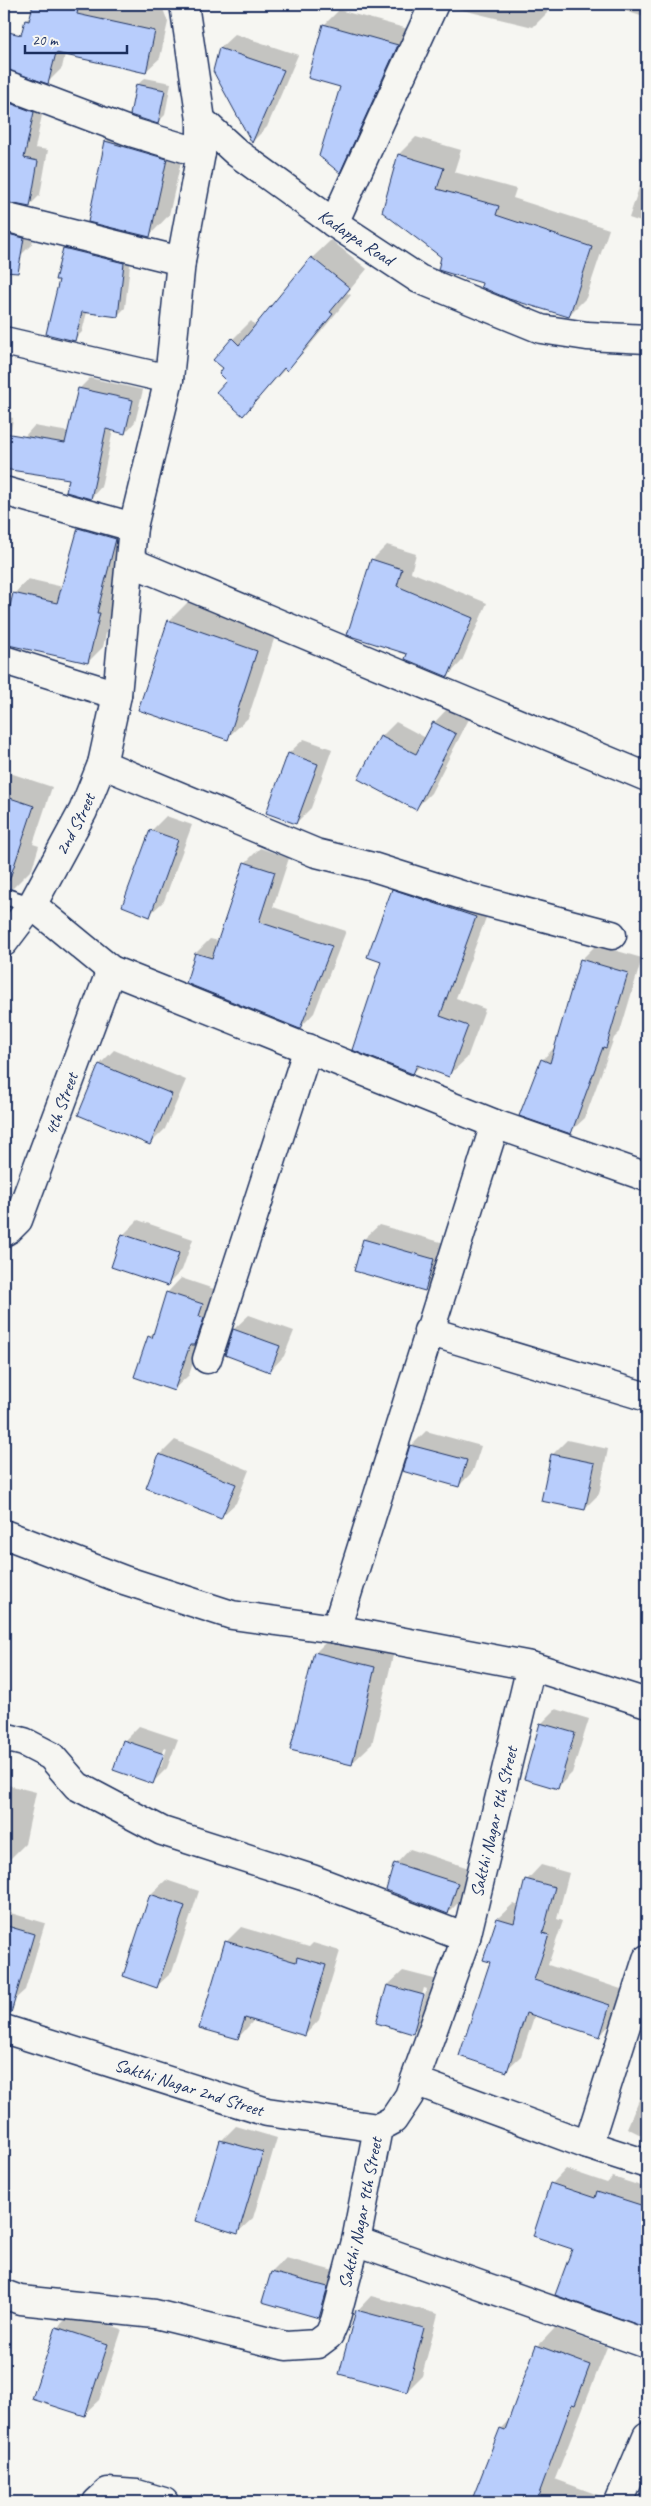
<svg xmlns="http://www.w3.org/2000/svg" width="651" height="2506" font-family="Caveat,sans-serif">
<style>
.shadow{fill:#0003;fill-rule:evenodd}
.building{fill:#b8cdfc;stroke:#1b2f5e}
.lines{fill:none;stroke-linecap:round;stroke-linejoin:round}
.service-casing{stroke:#1b2f5e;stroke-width:19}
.minor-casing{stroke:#1b2f5e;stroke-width:31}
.secondary-casing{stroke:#1b2f5e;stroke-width:31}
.service{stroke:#f6f6f2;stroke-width:15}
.minor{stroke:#f6f6f2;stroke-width:28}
.secondary{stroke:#f6f6f2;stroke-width:28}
.labels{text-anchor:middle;stroke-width:4;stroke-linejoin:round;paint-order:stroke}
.street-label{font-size:18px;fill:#1b2f5e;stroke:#f6f6f2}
</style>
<rect width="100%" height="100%" fill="#f6f6f2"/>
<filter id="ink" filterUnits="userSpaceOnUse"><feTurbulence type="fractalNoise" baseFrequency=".02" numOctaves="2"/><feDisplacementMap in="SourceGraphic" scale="10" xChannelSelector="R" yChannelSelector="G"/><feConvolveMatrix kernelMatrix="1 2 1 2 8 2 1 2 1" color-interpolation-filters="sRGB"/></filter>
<g filter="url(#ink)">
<path class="shadow" d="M 34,4 L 161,4 L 168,22 L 160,58 L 145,72 L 65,54 L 62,68 L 48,82 L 14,70 L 26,20 L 32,14 Z
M 449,4 L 549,4 L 547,13 L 533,27 L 450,7 Z
M 579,4 L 647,4 L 647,18 L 610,6 L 605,10 Z
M 339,10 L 412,30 L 354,157 L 340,171 L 342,86 L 324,25 Z
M 235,34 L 298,55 L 267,127 L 253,141 L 215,70 L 220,48 Z
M 145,78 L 171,83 L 165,115 L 158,122 L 137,85 Z
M 17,91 L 45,101 L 35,148 L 48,150 L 40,195 L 29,206 L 4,201 L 4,110 L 6,102 Z
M 127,121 L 186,139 L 169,215 L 149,236 L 106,142 Z
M 416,137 L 461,150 L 454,172 L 516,189 L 513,198 L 609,229 L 586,298 L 568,316 L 484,282 L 443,256 L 399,154 Z
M 647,174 L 647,224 L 629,218 L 642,179 Z
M 4,217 L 35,227 L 32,244 L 21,255 L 4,252 Z
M 331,240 L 367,269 L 347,293 L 351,295 L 306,350 L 287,369 L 286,368 L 243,414 L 227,381 L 225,368 L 233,339 L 251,321 L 256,326 L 312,258 Z
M 72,241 L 131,256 L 125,308 L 118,315 L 87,312 L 82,332 L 74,340 L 61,280 L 64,248 Z
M 90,378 L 143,390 L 135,422 L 125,433 L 113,430 L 101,487 L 91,498 L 24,437 L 34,426 L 69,432 L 79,389 Z
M 4,416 L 13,418 L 9,443 L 4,449 Z
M 94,514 L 130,524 L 111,598 L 114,599 L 103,647 L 88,662 L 4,643 L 14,594 L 28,579 L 63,587 L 79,528 Z
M 387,545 L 416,554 L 411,572 L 487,603 L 462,661 L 448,676 L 409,653 L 372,560 Z
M 189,601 L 277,630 L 248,718 L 227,738 L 169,621 Z
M 4,695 L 9,697 L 4,714 Z
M 448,708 L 469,719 L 431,793 L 416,808 L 360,779 L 381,737 L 396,722 L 426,738 L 434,723 Z
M 304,739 L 332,749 L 311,808 L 296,823 L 268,812 L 289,753 Z
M 4,771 L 52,787 L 33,844 L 39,846 L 32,869 L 13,888 L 4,887 Z
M 166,816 L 192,825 L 164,901 L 149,915 L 151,831 Z
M 260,848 L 289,858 L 273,907 L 346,931 L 314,1013 L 300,1028 L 196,953 L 210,939 L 219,941 L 245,863 Z
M 411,872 L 493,899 L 456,998 L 485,1009 L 467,1058 L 449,1075 L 421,1065 L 413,1073 L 383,962 L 393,890 Z
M 596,945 L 642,958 L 620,1032 L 614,1038 L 585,1118 L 570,1132 L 542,1060 L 556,1046 L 581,960 Z
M 114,1050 L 186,1080 L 165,1129 L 150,1144 L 100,1064 Z
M 138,1220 L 193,1239 L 182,1270 L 168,1284 L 123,1235 Z
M 379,1225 L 448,1244 L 439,1275 L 424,1290 L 356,1270 L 364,1239 Z
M 181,1278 L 217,1290 L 189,1375 L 174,1389 L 149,1337 L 155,1331 L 167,1293 Z
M 249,1315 L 294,1331 L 284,1356 L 270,1371 L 226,1355 L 234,1329 Z
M 4,1424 L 8,1425 L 4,1442 Z
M 426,1431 L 481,1446 L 473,1471 L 459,1486 L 404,1470 L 412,1445 Z
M 175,1440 L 249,1470 L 236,1503 L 221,1517 L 160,1455 Z
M 567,1440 L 608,1449 L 599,1494 L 584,1509 L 552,1455 Z
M 335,1633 L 395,1647 L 372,1744 L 351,1764 L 315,1653 Z
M 556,1709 L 589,1719 L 572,1773 L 558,1787 L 541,1724 Z
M 139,1726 L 178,1739 L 167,1768 L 153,1782 L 124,1741 ZM 165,1747 L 167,1748 L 161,1767 L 158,1767 Z
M 4,1784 L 36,1792 L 25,1844 L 10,1859 L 4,1857 Z
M 410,1849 L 472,1869 L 463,1898 L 448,1913 L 396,1864 Z
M 541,1865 L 569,1873 L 557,1919 L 563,1921 L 548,1965 L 624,1990 L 614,2021 L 599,2036 L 535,2014 L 521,2056 L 506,2070 L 492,1961 L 485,1959 L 498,1918 L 513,1904 L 520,1906 L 527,1880 Z
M 166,1880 L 199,1891 L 172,1972 L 157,1986 L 124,1975 L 151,1894 Z
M 7,1912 L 45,1923 L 25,1990 L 13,2001 L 4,1998 L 4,1915 Z
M 241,1927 L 309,1947 L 313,1943 L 340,1951 L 319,2020 L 305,2035 L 254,2020 L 238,2038 L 226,1942 Z
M 403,1971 L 438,1980 L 427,2018 L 412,2033 L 378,2023 L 388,1985 ZM 424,1988 L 427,1989 L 419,2017 L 416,2017 Z
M 647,2081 L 647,2138 L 627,2128 Z
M 236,2126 L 277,2138 L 253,2218 L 238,2232 L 198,2220 L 222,2140 Z
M 566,2169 L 607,2183 L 613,2177 L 647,2188 L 647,2326 L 557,2294 L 573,2249 L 552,2184 Z
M 286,2258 L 341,2273 L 334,2302 L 319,2317 L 272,2272 Z
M 371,2296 L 438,2314 L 422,2376 L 407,2391 L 357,2311 Z
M 72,2313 L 122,2329 L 99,2400 L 84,2414 L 57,2328 Z
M 555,2328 L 607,2347 L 555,2479 L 617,2502 L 473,2502 L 501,2428 L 511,2418 L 538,2346 Z"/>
<path class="building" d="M 33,4 L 79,4 L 77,14 L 155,31 L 146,73 L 56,53 L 48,84 L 4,69 L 4,31 L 21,35 L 25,20 L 29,21 Z
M 323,24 L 398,45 L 340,173 L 319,156 L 340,87 L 308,78 Z
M 219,48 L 284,70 L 252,143 L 213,71 Z
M 136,84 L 165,90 L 158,124 L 130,115 Z
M 4,101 L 34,112 L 24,158 L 38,161 L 30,207 L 4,202 Z
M 105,141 L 167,159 L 150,237 L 88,222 Z
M 398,154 L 444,168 L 437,189 L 499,206 L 496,215 L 592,247 L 569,317 L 509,299 L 481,287 L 482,283 L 438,270 L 441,257 L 382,212 Z
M 4,233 L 24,238 L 18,273 L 4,272 Z
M 63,248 L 124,263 L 118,317 L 82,312 L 75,341 L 46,334 L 59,280 L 55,280 Z
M 311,257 L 350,288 L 330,312 L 333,314 L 287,371 L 284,368 L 243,416 L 216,392 L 226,381 L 219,374 L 223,368 L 213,360 L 232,338 L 239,345 Z
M 78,388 L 133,400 L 125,434 L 106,429 L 91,499 L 66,492 L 69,479 L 4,469 L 4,433 L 65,443 Z
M 78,528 L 116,539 L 97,613 L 100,613 L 88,663 L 4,644 L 4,633 L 13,593 L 57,603 Z
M 371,559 L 402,569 L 397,586 L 473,618 L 448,677 L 405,659 L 407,654 L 347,635 Z
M 168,620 L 257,651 L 228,740 L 138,710 Z
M 433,722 L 456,734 L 416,810 L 358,779 L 380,736 L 416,754 Z
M 288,753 L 318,764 L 296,824 L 266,813 Z
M 4,796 L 34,806 L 9,881 L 4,880 Z
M 150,830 L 178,840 L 150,917 L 122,906 Z
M 244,862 L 275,872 L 259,922 L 332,946 L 300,1029 L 186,983 L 195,953 L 212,958 Z
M 392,889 L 476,917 L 440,1016 L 468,1026 L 449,1077 L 417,1065 L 413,1074 L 352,1050 L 381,962 L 367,957 Z
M 580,959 L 628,973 L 606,1048 L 603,1047 L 571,1134 L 519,1116 L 541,1059 L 550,1063 Z
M 99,1064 L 172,1094 L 150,1145 L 78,1115 Z
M 122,1234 L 179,1253 L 168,1286 L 111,1267 Z
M 363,1239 L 434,1259 L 425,1291 L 354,1271 Z
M 166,1292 L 203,1304 L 199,1316 L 204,1318 L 195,1345 L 190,1345 L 174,1391 L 134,1377 L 148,1336 L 152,1338 Z
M 233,1329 L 280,1346 L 270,1372 L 225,1355 Z
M 410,1445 L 467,1460 L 459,1487 L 402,1471 Z
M 159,1454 L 236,1484 L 221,1519 L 146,1488 Z
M 551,1454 L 595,1463 L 585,1510 L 541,1501 Z
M 314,1652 L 375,1667 L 352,1765 L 290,1750 Z
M 540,1723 L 575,1733 L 558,1789 L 524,1779 Z
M 123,1740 L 164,1754 L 153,1784 L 113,1770 Z
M 394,1863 L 458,1883 L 448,1914 L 386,1890 Z
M 525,1879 L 555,1887 L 543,1933 L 549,1935 L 534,1980 L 610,2005 L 600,2037 L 526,2013 L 507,2072 L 459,2056 L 490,1962 L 483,1960 L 497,1918 L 514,1923 Z
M 150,1894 L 185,1906 L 157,1988 L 123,1976 Z
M 4,1925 L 34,1934 L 11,2013 L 4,2012 Z
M 225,1941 L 296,1962 L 297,1957 L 326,1965 L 305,2036 L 245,2018 L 238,2039 L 199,2028 Z
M 387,1985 L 424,1995 L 413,2034 L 376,2023 Z
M 220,2140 L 263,2152 L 238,2234 L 196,2221 Z
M 550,2183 L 595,2198 L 597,2191 L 647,2207 L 647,2328 L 555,2295 L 572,2249 L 533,2236 Z
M 271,2272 L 328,2287 L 319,2318 L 262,2302 Z
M 356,2310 L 424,2328 L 407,2392 L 339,2374 Z
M 56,2327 L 108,2344 L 85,2416 L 32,2399 Z
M 536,2345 L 590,2365 L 575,2405 L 572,2404 L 536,2502 L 471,2502 L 500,2428 L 505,2430 Z"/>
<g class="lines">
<defs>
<path id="service" d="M 4,896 L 32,905"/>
<g id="minor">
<path d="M 4,84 L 131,132 L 201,153"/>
<path d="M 4,217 L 181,261"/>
<path d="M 334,223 L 434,4"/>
<path d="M 4,341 L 169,379"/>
<path d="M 4,491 L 133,527"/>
<path d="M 131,562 L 647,777"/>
<path d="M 4,660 L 117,695"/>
<path d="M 102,764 L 316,853 L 373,867 L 471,898 L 612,935"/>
<path d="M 32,905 L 111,970 L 495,1124 L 647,1177"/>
<path id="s1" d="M 4,942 L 32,905 L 83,811 L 102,764 L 117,695 L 133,527 L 169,379 L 181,261 L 201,153 L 201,120"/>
<path id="s2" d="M 4,1232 L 9,1229 L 18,1220 L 111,970"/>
<path d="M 428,1331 L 647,1397"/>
<path d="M 207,1359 L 308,1048"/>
<path d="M 4,1534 L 124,1580 L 232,1615 L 336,1629 L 531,1666 L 647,1703"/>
<path d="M 336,1629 L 495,1124"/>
<path d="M 4,1737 L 24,1742 L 51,1756 L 77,1786 L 162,1831 L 312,1879 L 466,1938"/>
<path id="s3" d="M 4,2029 L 267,2112 L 378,2128"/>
<path d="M 415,2081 L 588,2145 L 647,2164"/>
<path d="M 588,2145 L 647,1959"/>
<path d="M 356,2241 L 647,2344"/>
<path id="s4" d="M 4,2294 L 20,2300 L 155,2314 L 286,2346 L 317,2344 L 329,2335 L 335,2321 L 356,2241 L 378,2128 L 393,2120 L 409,2096 L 466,1938 L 531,1666"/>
<path d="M 97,2502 L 108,2492 L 137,2494 L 164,2502"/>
<path d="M 619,2502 L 647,2436"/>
</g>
<g id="secondary">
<path id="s5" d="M 184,4 L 201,120 L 237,153 L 334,223 L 419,279 L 541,329 L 587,336 L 647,339"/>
</g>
</defs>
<use href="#service" class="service-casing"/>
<use href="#minor" class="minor-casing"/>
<use href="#secondary" class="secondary-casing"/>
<use href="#service" class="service"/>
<use href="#minor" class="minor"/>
<use href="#secondary" class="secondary"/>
</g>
</g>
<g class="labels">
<g class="street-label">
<text dy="6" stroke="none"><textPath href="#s5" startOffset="312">Kadappa Road</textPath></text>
<text dy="6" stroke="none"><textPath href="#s1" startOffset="138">2nd Street</textPath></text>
<text dy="6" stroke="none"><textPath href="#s2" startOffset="142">4th Street</textPath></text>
<text dy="6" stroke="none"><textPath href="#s4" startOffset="880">Sakthi Nagar 9th Street</textPath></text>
<text dy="6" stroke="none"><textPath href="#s3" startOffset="194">Sakthi Nagar 2nd Street</textPath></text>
<text dy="6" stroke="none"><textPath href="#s4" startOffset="460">Sakthi Nagar 9th Street</textPath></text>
</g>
</g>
<rect width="651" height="2506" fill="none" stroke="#f6f6f2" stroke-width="20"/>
<rect x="10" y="10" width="631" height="2486" fill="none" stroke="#1b2f5e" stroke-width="2" filter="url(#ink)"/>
<path d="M25 45v8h102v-8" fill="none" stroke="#1b2f5e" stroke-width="2.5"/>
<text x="32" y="45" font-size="15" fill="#1b2f5e" stroke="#f6f6f2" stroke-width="4" paint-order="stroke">20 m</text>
</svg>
